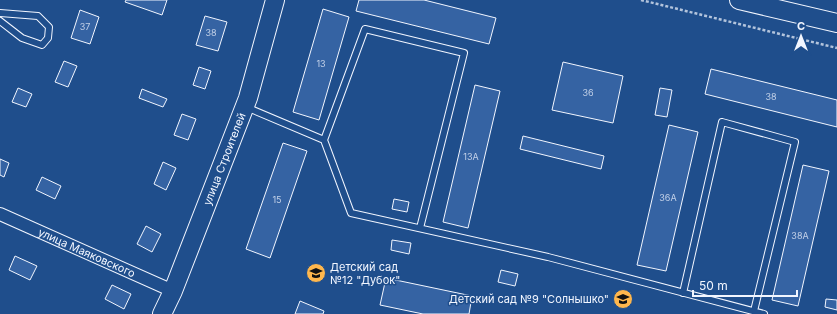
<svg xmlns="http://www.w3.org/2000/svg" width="837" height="314" font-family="Inter,sans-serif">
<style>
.building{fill:#3563a3;stroke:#f2f6ff}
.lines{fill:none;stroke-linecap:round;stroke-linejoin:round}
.lane-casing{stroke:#f2f6ff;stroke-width:8}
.street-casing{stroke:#f2f6ff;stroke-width:14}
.secondary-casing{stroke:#f2f6ff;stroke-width:20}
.path{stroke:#b3c4dc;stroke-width:2.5;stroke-dasharray:3 2;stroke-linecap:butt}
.lane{stroke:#1f4e8c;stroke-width:6}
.street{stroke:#1f4e8c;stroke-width:12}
.secondary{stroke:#1f4e8c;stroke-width:18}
.labels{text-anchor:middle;stroke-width:3;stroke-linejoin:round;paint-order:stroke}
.number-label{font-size:9px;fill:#c3d1e8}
.street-label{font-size:11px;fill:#f2f6ff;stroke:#1f4e8c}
.poi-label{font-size:11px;fill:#f2f6ff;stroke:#1f4e8c;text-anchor:start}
</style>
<rect width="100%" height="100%" fill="#1f4e8c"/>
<path class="building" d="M 126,0 L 167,0 L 162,15 L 125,2 Z
M 359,0 L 424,0 L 496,18 L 489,44 L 356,11 Z
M 323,9 L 349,17 L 319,120 L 293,112 Z
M 80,10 L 99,17 L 90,44 L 71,38 Z
M 205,16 L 227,22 L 218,51 L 196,45 Z
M 64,61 L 77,66 L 68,87 L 55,82 Z
M 563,62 L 623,76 L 613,123 L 552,110 Z
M 199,67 L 211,71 L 205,89 L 193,85 Z
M 711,69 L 837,100 L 837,127 L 705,94 Z
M 475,85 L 500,91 L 468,228 L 443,222 Z
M 18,88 L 32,94 L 26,107 L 12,102 Z
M 660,88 L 672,90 L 667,117 L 655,115 Z
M 142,89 L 167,99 L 163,107 L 139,98 Z
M 182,114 L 196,119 L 188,140 L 174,135 Z
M 669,125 L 698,132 L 666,271 L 637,265 Z
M 523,136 L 604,156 L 601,169 L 520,149 Z
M 283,143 L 307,151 L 270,258 L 246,249 Z
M 0,159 L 9,163 L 4,177 L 0,175 Z
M 163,162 L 176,168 L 166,190 L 154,184 Z
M 803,165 L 829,171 L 798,306 L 772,300 Z
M 42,177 L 61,186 L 55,199 L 36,190 Z
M 394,199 L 409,202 L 407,212 L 392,209 Z
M 146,226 L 161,234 L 152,252 L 137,244 Z
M 392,240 L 411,243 L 409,254 L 391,250 Z
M 15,256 L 37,266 L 30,280 L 9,270 Z
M 501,270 L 518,274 L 515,286 L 498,282 Z
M 386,278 L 472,296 L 469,314 L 423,314 L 380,305 Z
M 112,285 L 131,294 L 124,309 L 105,299 Z
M 826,299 L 837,300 L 837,310 L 825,307 Z
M 300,301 L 324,311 L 323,314 L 295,314 Z"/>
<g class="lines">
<defs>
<path id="lane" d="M 0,13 L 38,16 L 49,27 L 48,38 L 42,45 L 22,38 L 0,21
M 246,107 L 324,140 L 351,213 L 548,257 L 764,314
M 324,140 L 365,29 L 464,53 L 420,228
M 683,293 L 722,122 L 795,142 L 754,311"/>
<g id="street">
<path id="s1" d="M 0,214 L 173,291"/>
</g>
<g id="secondary">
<path d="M 739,0 L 837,23"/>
<path id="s2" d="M 162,314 L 173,291 L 248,98 L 275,0"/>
</g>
</defs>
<use href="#lane" class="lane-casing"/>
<use href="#street" class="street-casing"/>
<use href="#secondary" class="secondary-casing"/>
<path class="path" d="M 641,0 L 837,48"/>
<use href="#lane" class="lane"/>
<use href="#street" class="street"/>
<use href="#secondary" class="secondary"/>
</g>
<defs>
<symbol id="school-disc" viewBox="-11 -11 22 22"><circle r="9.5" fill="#ffb74d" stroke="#1f4e8c"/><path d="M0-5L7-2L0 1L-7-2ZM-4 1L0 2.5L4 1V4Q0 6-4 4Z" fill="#111"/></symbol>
</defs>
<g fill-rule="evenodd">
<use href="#school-disc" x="305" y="262" width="22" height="22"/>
<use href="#school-disc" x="612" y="288" width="22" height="22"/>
</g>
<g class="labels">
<g class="number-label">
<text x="85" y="30">37</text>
<text x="211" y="36">38</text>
<text x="321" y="67">13</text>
<text x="588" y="96">36</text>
<text x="771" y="100">38</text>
<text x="471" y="160">13А</text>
<text x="668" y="201">36А</text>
<text x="277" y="203">15</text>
<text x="800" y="239">38А</text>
</g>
<g class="street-label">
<text dy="4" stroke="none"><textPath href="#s2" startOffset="167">улица Строителей</textPath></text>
<text dy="4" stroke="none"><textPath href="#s1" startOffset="95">улица Маяковского</textPath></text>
</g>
<g class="poi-label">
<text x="330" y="271">Детский сад<tspan x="330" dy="13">№12 "Дубок"</tspan></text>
<text x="609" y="303" text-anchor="end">Детский сад №9 "Солнышко"</text>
</g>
</g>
<g transform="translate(801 36)" stroke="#1f4e8c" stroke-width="3" paint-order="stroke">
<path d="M0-3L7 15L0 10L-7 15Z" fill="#f2f6ff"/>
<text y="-6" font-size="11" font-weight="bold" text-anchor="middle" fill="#f2f6ff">С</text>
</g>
<path d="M693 290v6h104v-6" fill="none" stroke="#f2f6ff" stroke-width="2"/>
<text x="699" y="290" font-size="12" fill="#f2f6ff" stroke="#1f4e8c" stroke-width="3" paint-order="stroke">50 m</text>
</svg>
